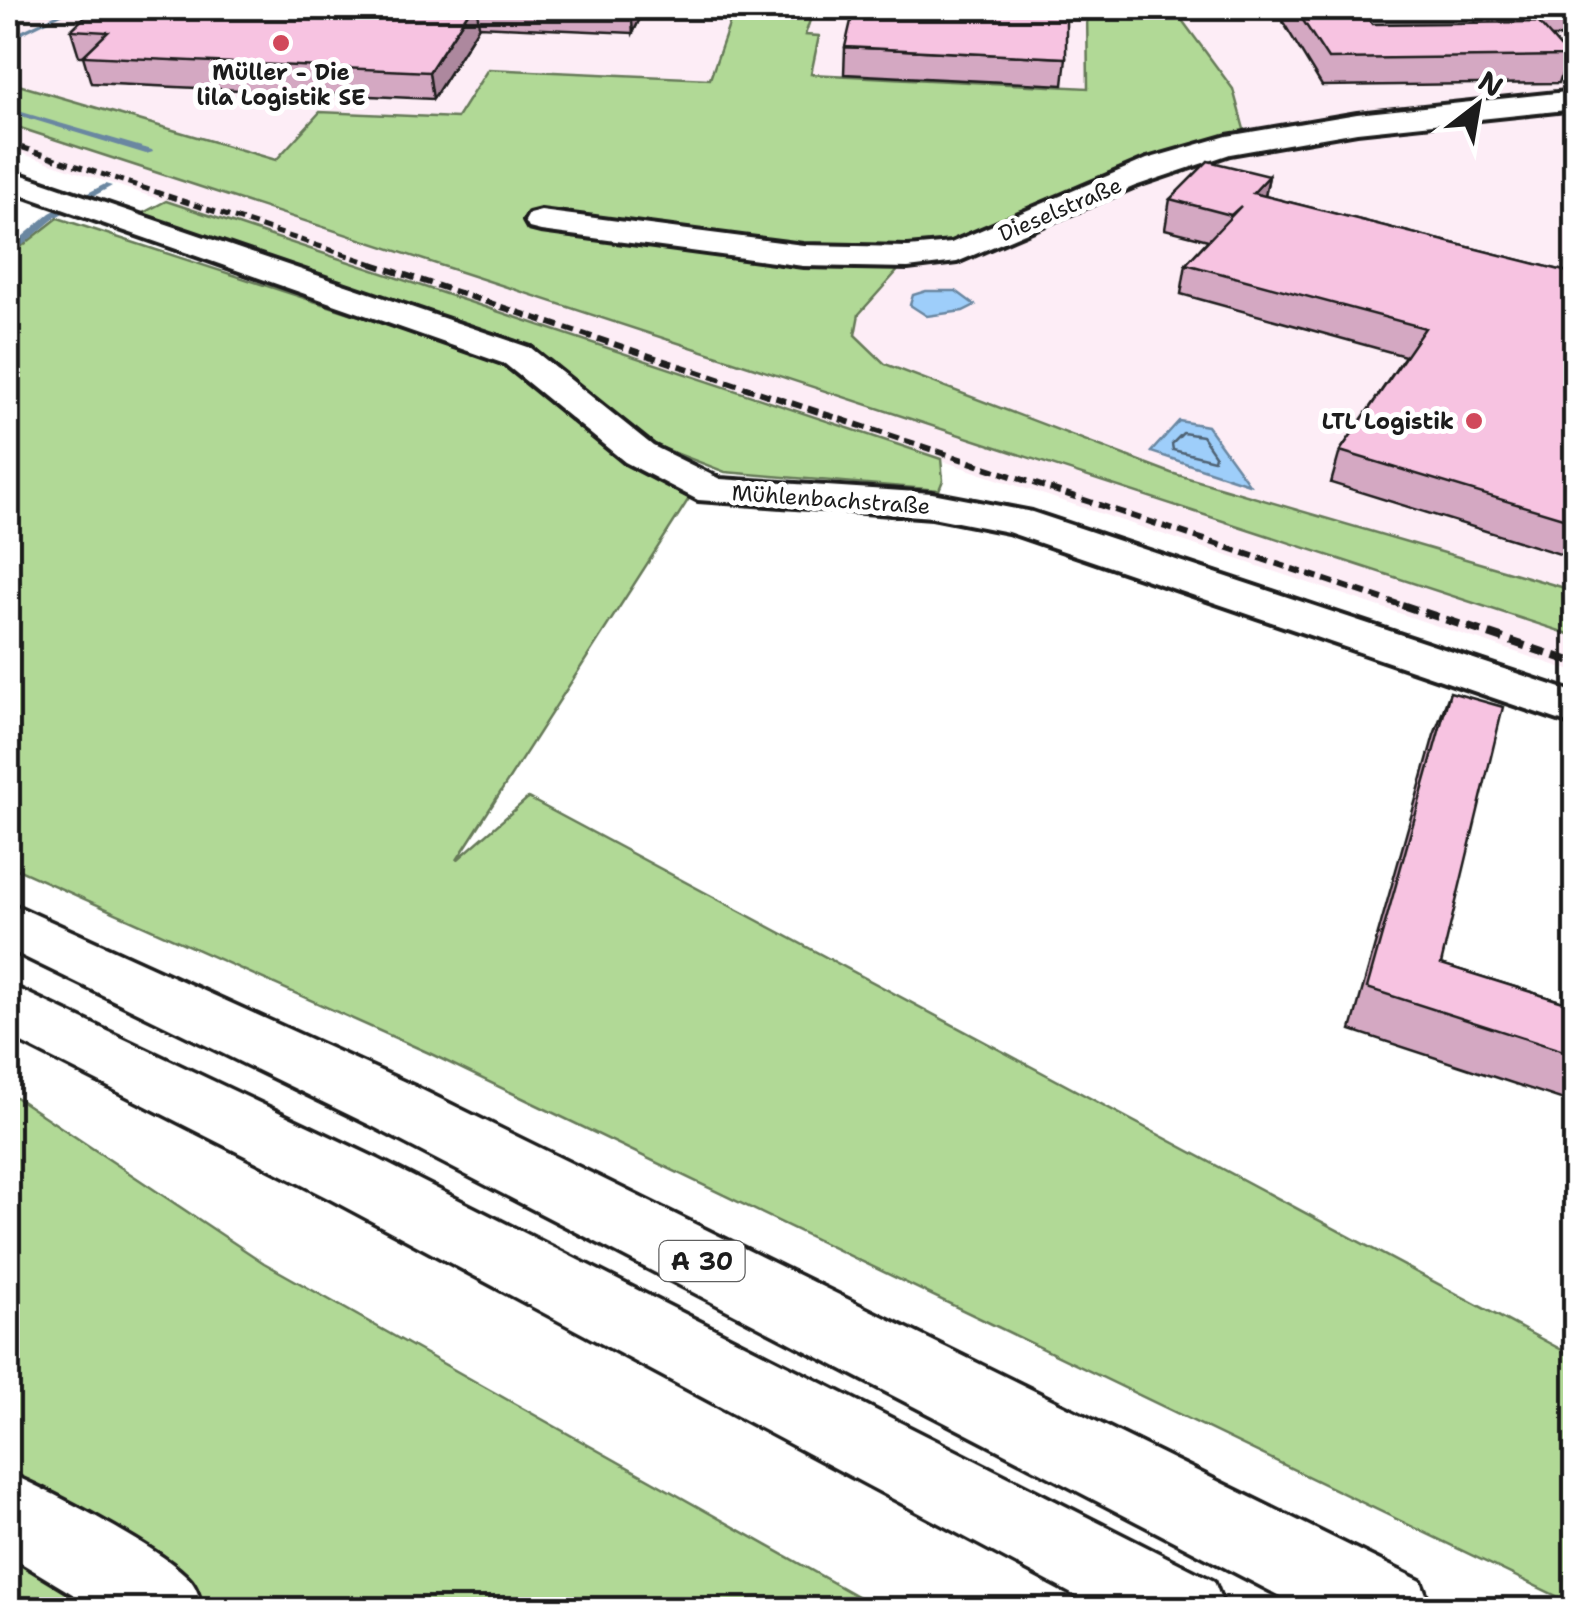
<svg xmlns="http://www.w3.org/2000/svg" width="1583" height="1617" font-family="'Shantell Sans',sans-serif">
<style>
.built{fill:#fdedf6}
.green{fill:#b1d996;stroke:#667a59;stroke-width:2.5}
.water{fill:#9ecefa;stroke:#6a87a1;stroke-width:2.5}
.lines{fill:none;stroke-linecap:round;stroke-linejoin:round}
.shore{stroke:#506375;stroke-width:2.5}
.stream{fill:#6a87a1;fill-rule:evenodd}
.minor-casing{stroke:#1c1c1c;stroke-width:8}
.major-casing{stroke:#1c1c1c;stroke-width:7}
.highway-casing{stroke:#1c1c1c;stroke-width:7}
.minor{fill:#fff;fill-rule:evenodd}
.major{fill:#fff;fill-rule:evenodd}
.highway{fill:#fff;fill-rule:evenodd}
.rail-far2{stroke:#1c1c1c;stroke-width:5;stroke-dasharray:9 5;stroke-linecap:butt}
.rail-far1{stroke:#1c1c1c;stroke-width:6;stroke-dasharray:11 6;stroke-linecap:butt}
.rail{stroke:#1c1c1c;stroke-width:8;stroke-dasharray:15 8;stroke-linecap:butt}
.wall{fill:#d4a8c2;stroke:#1c1c1c;stroke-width:2.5}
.shaded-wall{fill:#ad889e;stroke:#1c1c1c;stroke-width:2.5}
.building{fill:#f7c3e1;stroke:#1c1c1c;stroke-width:2.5}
.poi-dot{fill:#d1495b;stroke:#fff;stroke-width:4}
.labels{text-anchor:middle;stroke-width:10;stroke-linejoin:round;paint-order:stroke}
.far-poi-label{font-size:22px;font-weight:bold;fill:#1c1c1c;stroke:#fff}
.far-street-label{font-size:22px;fill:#1c1c1c;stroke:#fff}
.shield{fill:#fff;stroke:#606060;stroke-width:2.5}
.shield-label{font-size:25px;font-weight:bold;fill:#1c1c1c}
</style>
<rect width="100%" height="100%" fill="#fff"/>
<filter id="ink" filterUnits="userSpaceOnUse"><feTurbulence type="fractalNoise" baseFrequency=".01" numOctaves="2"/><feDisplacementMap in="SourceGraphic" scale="20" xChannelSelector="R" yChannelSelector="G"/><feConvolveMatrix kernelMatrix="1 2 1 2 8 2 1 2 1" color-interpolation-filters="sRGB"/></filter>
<g filter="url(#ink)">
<path class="built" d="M 8,8 L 1575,8 L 1575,591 L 1171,473 L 885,364 L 855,336 L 859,314 L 901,267 L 326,176 L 8,82 Z
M 8,124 L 1575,636 L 1575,672 L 8,149 Z"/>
<path class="green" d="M 735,8 L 814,8 L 805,35 L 819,36 L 811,74 L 1088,88 L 1087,8 L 1173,8 L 1233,89 L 1245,133 L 978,236 L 919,249 L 831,252 L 536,211 L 537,224 L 901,267 L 859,314 L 855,335 L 885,364 L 1171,473 L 1575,591 L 1575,636 L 8,124 L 8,82 L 276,160 L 320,112 L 457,118 L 488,69 L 710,79 Z
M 166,201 L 941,459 L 943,480 L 939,490 L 725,472 L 657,446 L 531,350 L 141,214 Z
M 58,218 L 504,363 L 627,461 L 690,497 L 457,860 L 528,798 L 1575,1357 L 1575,1605 L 429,1053 L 8,865 L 8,257 Z
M 8,1092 L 264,1263 L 880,1609 L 8,1609 Z"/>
<path class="water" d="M 926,291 L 956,291 L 975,305 L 963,311 L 927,316 L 910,305 L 913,295 Z
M 1179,421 L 1207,426 L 1249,484 L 1151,452 Z"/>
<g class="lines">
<path class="shore" d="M 1183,433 L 1202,436 L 1215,455 L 1214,460 L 1173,450 L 1172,444 Z"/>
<path class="stream" d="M 69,8 L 76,8 L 8,41 L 8,37 Z
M 8,108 L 152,150 L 153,152 L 146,154 L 8,112 Z
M 105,184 L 112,186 L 56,217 L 11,255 L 8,255 L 8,249 L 50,213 Z"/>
<defs>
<path id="minor" d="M 1576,91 L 1576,109 L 1357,132 L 1230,154 L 1135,186 L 957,262 L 908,268 L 803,266 L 541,231 L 529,228 L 525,221 L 529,214 L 541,211 L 803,245 L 908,247 L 951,243 L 1147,159 L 1227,136 L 1357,114 Z
M 8,170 L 531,348 L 653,446 L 720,479 L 932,493 L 1032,512 L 1576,693 L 1576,726 L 1008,532 L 932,517 L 698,500 L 625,462 L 505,364 L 8,190 Z"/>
<path id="major" d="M 8,1473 C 48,1490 166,1550 191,1581 C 197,1588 200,1601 204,1610 L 99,1610 L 8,1555 Z"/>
<path id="highway" d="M 8,902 L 416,1087 L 1421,1581 L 1432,1610 L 1307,1610 L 370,1125 L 8,949 Z
M 8,984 L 378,1159 L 1214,1581 L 1225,1610 L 1102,1610 L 330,1199 L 8,1036 Z"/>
</defs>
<use href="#minor" class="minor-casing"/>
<use href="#major" class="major-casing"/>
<use href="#highway" class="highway-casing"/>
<use href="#minor" class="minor"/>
<use href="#major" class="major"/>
<use href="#highway" class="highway"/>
<path class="rail-far2" d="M 8,143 L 379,266"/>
<path class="rail-far1" d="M 372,264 L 1410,608"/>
<path class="rail" d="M 1402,605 L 1576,663"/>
</g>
<path class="wall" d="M 94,8 L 645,8 L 633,33 L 479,26 L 433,99 L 91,83 L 83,56 L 79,56 L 71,30 Z
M 1282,8 L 1361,8 L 1372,24 L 1476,23 L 1465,8 L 1576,8 L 1576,37 L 1551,37 L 1568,56 L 1559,83 L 1322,86 L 1280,17 Z
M 845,47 L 1066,58 L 1063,85 L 844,74 Z
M 1269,176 L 1265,196 L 1576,274 L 1576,559 L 1331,483 L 1340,451 L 1405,356 L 1181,294 L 1186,264 L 1208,240 L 1165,229 L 1170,199 Z
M 1450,692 L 1441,964 L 1576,1006 L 1576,1104 L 1351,1030 L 1434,735 Z"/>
<path class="shaded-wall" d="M 471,8 L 477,8 L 479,26 L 433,99 L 429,72 Z
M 631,8 L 645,8 L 633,33 Z
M 1269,176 L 1263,206 L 1253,193 Z"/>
<path class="building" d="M 94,8 L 471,8 L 429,72 L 83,56 L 108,32 L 71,30 Z
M 854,8 L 1066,8 L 1066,58 L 845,47 Z
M 1295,8 L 1361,8 L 1372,24 L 1538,22 L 1568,56 L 1328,59 Z
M 1491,8 L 1576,8 L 1576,11 L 1493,10 Z
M 1208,161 L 1269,176 L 1253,193 L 1576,274 L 1576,522 L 1340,451 L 1425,328 L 1186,264 L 1241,206 L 1231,215 L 1170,199 Z
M 1450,692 L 1503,707 L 1441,964 L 1576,1006 L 1576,1055 L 1367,988 Z"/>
</g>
<g class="poi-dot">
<circle cx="281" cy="43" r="10"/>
<circle cx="1474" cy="421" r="10"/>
</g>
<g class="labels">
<g class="far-poi-label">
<text x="281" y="80">Müller - Die<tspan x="281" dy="25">lila Logistik SE</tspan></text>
<text x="1454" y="429" text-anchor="end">LTL Logistik</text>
</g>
<g class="far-street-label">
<text transform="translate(1060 209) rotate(-23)" y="8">Dieselstraße</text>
<text transform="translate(831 499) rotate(4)" y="8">Mühlenbachstraße</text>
</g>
<rect class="shield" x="659.5" y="1241" width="85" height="40" rx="8"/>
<g class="shield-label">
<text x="702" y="1270">A 30</text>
</g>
</g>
<rect width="1583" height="1617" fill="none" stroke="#fff" stroke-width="40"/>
<rect x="20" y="20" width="1543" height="1577" fill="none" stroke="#1c1c1c" stroke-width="4" filter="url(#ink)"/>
<g transform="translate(1478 105) rotate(31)" stroke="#ffffff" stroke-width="8" paint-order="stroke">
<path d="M0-8L18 38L0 25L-18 38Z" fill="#1c1c1c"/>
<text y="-15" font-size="28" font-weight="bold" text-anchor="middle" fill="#1c1c1c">N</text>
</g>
</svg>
